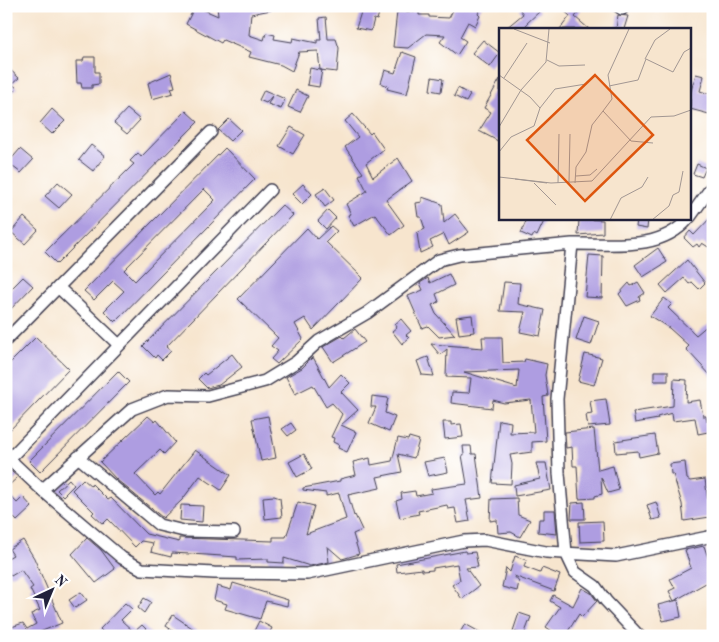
<svg xmlns="http://www.w3.org/2000/svg" width="719" height="642" font-family="'Old Standard TT',serif">
<style>
.building{fill:#ae9de1;fill-rule:evenodd}
.lines{fill:none;stroke-linecap:round;stroke-linejoin:round}
.minor-casing{stroke:#423f51;stroke-width:14}
.minor{stroke:#fff;stroke-width:11}
.inset-road{fill:none;stroke:#a29793;stroke-width:1}
.view{fill:#de560e;fill-opacity:0.15;stroke:#de560e;stroke-width:2.5}
.inset-edge{fill:none;stroke:#22223b;stroke-width:2.5}
</style>
<rect width="100%" height="100%" fill="#fff"/>
<filter id="ink" filterUnits="userSpaceOnUse"><feTurbulence type="fractalNoise" baseFrequency=".02" numOctaves="2"/><feDisplacementMap in="SourceGraphic" scale="10" xChannelSelector="R" yChannelSelector="G"/><feConvolveMatrix kernelMatrix="1 2 1 2 8 2 1 2 1" color-interpolation-filters="sRGB"/></filter>
<filter id="wash" filterUnits="userSpaceOnUse"><feTurbulence type="fractalNoise" baseFrequency=".0096" numOctaves="4" result="noise"/><feDisplacementMap in="SourceGraphic" scale="20" xChannelSelector="R" yChannelSelector="G"/><feGaussianBlur stdDeviation="1.12" result="paint"/><feColorMatrix in="noise" values="0 0 0 0 0 0 0 0 0 0 0 0 0 0 0 0 0 1.4 0 .05"/><feComposite in="paint" operator="in"/></filter>
<g filter="url(#wash)">
<rect width="100%" height="100%" fill="#f7e5ce"/>
<g id="blocks">
<path class="building" d="M 195,6 L 218,16 L 217,6 L 271,6 L 271,10 L 251,14 L 249,35 L 264,40 L 266,33 L 275,35 L 274,39 L 292,42 L 293,38 L 317,43 L 317,40 L 321,40 L 319,18 L 326,17 L 328,39 L 336,39 L 339,48 L 337,72 L 320,70 L 322,70 L 319,87 L 307,85 L 310,68 L 320,70 L 318,51 L 299,52 L 292,71 L 281,65 L 249,57 L 251,52 L 223,40 L 221,43 L 186,24 Z
M 369,6 L 381,6 L 377,20 L 374,19 L 371,31 L 356,28 L 362,9 L 368,10 Z
M 455,6 L 482,6 L 478,14 L 480,16 L 475,26 L 468,22 L 460,37 L 466,41 L 457,55 L 440,42 L 445,35 L 426,34 L 408,48 L 393,47 L 397,12 L 419,11 L 419,15 L 429,15 L 429,17 L 449,18 Z
M 524,6 L 536,6 L 540,11 L 526,24 L 530,29 L 505,29 L 523,14 L 520,10 Z
M 559,6 L 584,6 L 575,17 L 589,29 L 560,29 L 570,16 Z
M 618,15 L 628,16 L 624,29 L 616,29 Z
M 483,40 L 500,53 L 490,67 L 472,53 Z
M 402,52 L 416,57 L 407,94 L 387,89 L 388,86 L 381,83 L 385,70 L 395,73 Z
M 84,57 L 95,57 L 95,72 L 99,72 L 99,84 L 92,85 L 92,88 L 82,88 L 81,83 L 77,83 L 76,61 L 83,61 Z
M 6,66 L 19,78 L 12,84 L 17,88 L 6,99 Z
M 171,73 L 175,87 L 171,88 L 173,93 L 152,99 L 148,83 Z
M 696,74 L 704,76 L 700,91 L 713,95 L 709,114 L 690,109 L 690,94 Z
M 432,77 L 443,79 L 441,92 L 430,90 Z
M 500,79 L 500,137 L 498,141 L 479,131 L 491,112 L 484,108 Z
M 458,88 L 470,95 L 466,102 L 454,96 Z
M 264,90 L 285,99 L 281,109 L 268,104 L 272,96 L 266,103 L 259,100 Z
M 296,90 L 308,96 L 300,112 L 288,107 Z
M 52,109 L 65,121 L 52,134 L 40,123 Z
M 127,109 L 140,120 L 127,134 L 114,123 Z
M 186,111 L 198,122 L 57,264 L 45,252 L 134,164 L 130,161 L 138,153 L 141,157 Z
M 353,114 L 370,134 L 372,132 L 384,149 L 366,163 L 373,177 L 398,158 L 412,181 L 386,200 L 404,225 L 391,235 L 375,214 L 354,226 L 348,215 L 351,214 L 346,204 L 367,191 L 359,175 L 363,173 L 345,147 L 358,137 L 345,121 Z
M 229,119 L 241,130 L 230,141 L 218,130 Z
M 291,127 L 305,135 L 293,154 L 279,146 Z
M 91,145 L 105,156 L 93,171 L 79,160 Z
M 225,148 L 255,179 L 115,322 L 104,311 L 124,291 L 113,281 L 94,300 L 84,291 ZM 204,189 L 215,200 L 135,281 L 124,270 Z
M 20,149 L 33,160 L 21,173 L 8,163 Z
M 697,164 L 706,168 L 702,177 L 693,174 Z
M 58,182 L 72,194 L 59,208 L 45,196 Z
M 303,184 L 312,194 L 302,204 L 292,194 Z
M 325,188 L 334,200 L 325,207 L 316,194 Z
M 422,197 L 442,204 L 444,223 L 455,214 L 469,232 L 449,245 L 444,234 L 430,241 L 433,247 L 420,253 L 417,233 L 425,229 L 421,217 L 418,217 L 416,203 L 422,202 Z
M 282,205 L 293,215 L 166,347 L 171,351 L 162,360 L 157,355 L 155,358 L 143,346 Z
M 328,210 L 336,218 L 326,229 L 318,221 Z
M 713,215 L 713,250 L 702,243 L 699,247 L 697,244 L 693,247 L 684,238 L 690,231 L 694,235 Z
M 24,217 L 38,230 L 25,244 L 11,232 Z
M 527,219 L 545,219 L 537,236 L 534,234 L 532,238 L 521,233 Z
M 579,219 L 603,220 L 603,233 L 578,235 Z
M 637,219 L 648,219 L 647,229 L 636,227 Z
M 331,226 L 337,231 L 326,242 L 363,278 L 313,330 L 305,318 L 295,324 L 303,339 L 277,364 L 271,359 L 278,351 L 271,346 L 278,338 L 238,299 L 307,228 L 317,239 Z
M 658,248 L 667,262 L 643,277 L 635,265 Z
M 589,255 L 603,256 L 602,298 L 585,297 Z
M 687,260 L 705,283 L 699,289 L 692,282 L 689,284 L 684,278 L 667,293 L 660,285 Z
M 449,274 L 454,285 L 436,294 L 439,302 L 432,305 L 436,314 L 455,335 L 439,337 L 428,326 L 422,328 L 408,296 L 423,290 L 420,283 L 428,278 L 430,283 Z
M 23,277 L 33,286 L 6,314 L 6,294 Z
M 504,282 L 520,283 L 518,304 L 545,310 L 540,336 L 520,332 L 525,312 L 500,311 Z
M 638,282 L 645,293 L 639,297 L 640,300 L 627,306 L 619,294 L 629,283 L 631,286 Z
M 664,298 L 672,304 L 668,308 L 696,335 L 709,324 L 713,329 L 713,378 L 686,349 L 689,346 L 669,328 L 650,316 Z
M 472,315 L 474,332 L 459,334 L 456,317 Z
M 584,316 L 599,321 L 591,345 L 576,340 Z
M 401,319 L 411,331 L 406,335 L 409,338 L 402,344 L 392,331 L 397,327 L 395,324 Z
M 355,329 L 365,342 L 333,362 L 323,347 L 342,336 L 344,338 Z
M 36,337 L 69,369 L 6,434 L 6,367 Z
M 482,337 L 502,337 L 503,363 L 524,362 L 525,359 L 547,364 L 545,375 L 548,396 L 543,397 L 546,441 L 532,442 L 532,452 L 510,455 L 512,464 L 511,484 L 492,483 L 499,420 L 511,422 L 510,433 L 534,432 L 531,400 L 504,403 L 493,400 L 492,408 L 451,403 L 452,392 L 469,393 L 471,378 L 446,377 L 447,349 L 440,355 L 431,344 L 483,348 ZM 519,370 L 517,388 L 464,372 Z
M 232,354 L 242,367 L 219,385 L 207,388 L 198,379 L 204,373 L 206,375 Z
M 585,354 L 602,358 L 594,385 L 578,381 Z
M 313,357 L 329,387 L 341,374 L 350,383 L 341,392 L 358,410 L 341,425 L 356,432 L 347,452 L 338,448 L 339,445 L 333,442 L 334,438 L 331,437 L 342,414 L 332,403 L 326,407 L 313,385 L 295,394 L 286,377 L 302,368 Z
M 428,357 L 434,376 L 422,375 L 417,361 Z
M 118,371 L 129,382 L 40,472 L 29,461 Z
M 654,371 L 668,371 L 668,381 L 654,381 Z
M 674,379 L 687,380 L 686,402 L 700,400 L 703,416 L 706,416 L 707,421 L 711,420 L 713,431 L 698,434 L 695,418 L 673,421 L 672,413 L 657,417 L 658,419 L 635,423 L 633,412 L 673,406 Z
M 372,396 L 388,398 L 385,413 L 395,417 L 389,432 L 369,423 L 376,407 L 371,407 Z
M 606,399 L 610,425 L 588,427 L 586,415 L 592,414 L 590,401 Z
M 148,416 L 155,422 L 157,420 L 175,442 L 164,454 L 160,450 L 135,474 L 155,495 L 158,492 L 160,494 L 195,450 L 231,475 L 221,490 L 200,476 L 182,500 L 163,518 L 117,480 L 100,462 Z
M 268,416 L 276,458 L 261,461 L 252,419 Z
M 443,422 L 451,422 L 451,425 L 461,424 L 463,437 L 445,439 Z
M 291,423 L 296,430 L 288,436 L 282,429 Z
M 594,429 L 598,470 L 613,466 L 619,490 L 608,493 L 601,477 L 602,494 L 595,496 L 595,498 L 579,499 L 577,466 L 573,466 L 572,447 L 566,448 L 565,432 Z
M 655,435 L 658,453 L 639,457 L 638,451 L 616,453 L 615,441 Z
M 409,437 L 419,440 L 414,458 L 398,454 L 402,472 L 377,477 L 380,488 L 348,495 L 354,516 L 355,515 L 362,530 L 353,534 L 359,554 L 342,559 L 327,546 L 329,562 L 310,566 L 284,558 L 284,563 L 268,562 L 268,559 L 237,560 L 237,557 L 207,555 L 172,553 L 171,557 L 151,552 L 153,543 L 141,541 L 135,547 L 108,519 L 103,524 L 92,514 L 94,512 L 72,490 L 83,479 L 91,486 L 92,484 L 108,500 L 111,498 L 146,534 L 179,542 L 179,538 L 273,541 L 273,537 L 286,537 L 298,502 L 314,506 L 306,534 L 346,519 L 339,493 L 326,496 L 326,493 L 303,490 L 303,488 L 340,481 L 340,479 L 356,475 L 353,462 L 370,458 L 371,465 L 392,461 L 398,438 L 408,440 Z
M 463,446 L 471,446 L 472,454 L 476,454 L 482,498 L 466,500 L 470,521 L 458,523 L 455,508 L 448,509 L 447,505 L 418,511 L 419,514 L 400,518 L 396,501 L 402,499 L 401,493 L 415,491 L 416,496 L 432,493 L 431,489 L 467,484 L 462,455 L 464,455 Z
M 304,454 L 312,469 L 297,477 L 289,462 Z
M 445,458 L 448,472 L 428,476 L 424,462 Z
M 685,462 L 687,479 L 690,481 L 705,479 L 710,517 L 684,521 L 682,504 L 673,474 L 671,474 L 670,464 Z
M 536,463 L 546,463 L 551,490 L 515,496 L 514,485 L 540,479 Z
M 6,467 L 18,477 L 6,488 Z
M 69,479 L 74,485 L 63,496 L 57,490 Z
M 6,491 L 17,503 L 23,497 L 32,507 L 17,521 L 6,509 Z
M 274,496 L 280,498 L 282,517 L 265,519 L 263,497 Z
M 517,498 L 518,515 L 530,520 L 520,537 L 511,532 L 498,533 L 497,520 L 490,521 L 491,499 Z
M 584,502 L 585,519 L 571,519 L 572,503 Z
M 656,502 L 661,518 L 652,520 L 647,505 Z
M 181,505 L 203,506 L 202,522 L 180,520 Z
M 544,510 L 555,510 L 557,534 L 538,532 L 539,519 L 544,519 Z
M 603,521 L 604,541 L 580,542 L 579,522 Z
M 87,538 L 101,550 L 115,569 L 96,583 L 72,554 Z
M 23,540 L 34,558 L 62,623 L 40,632 L 42,636 L 6,636 L 6,629 L 23,623 L 27,629 L 36,624 L 31,614 L 40,610 L 30,589 L 33,587 L 21,570 L 11,576 L 6,568 L 6,559 L 13,555 L 9,549 Z
M 704,546 L 713,572 L 713,579 L 674,601 L 678,600 L 681,617 L 663,621 L 658,605 L 674,601 L 669,591 L 675,588 L 670,579 L 691,568 L 685,550 Z
M 465,551 L 466,553 L 475,552 L 478,567 L 466,568 L 479,586 L 462,599 L 452,585 L 460,580 L 457,564 L 433,568 L 433,570 L 422,571 L 422,569 L 397,572 L 396,564 Z
M 515,556 L 526,560 L 524,567 L 540,573 L 542,568 L 560,575 L 554,591 L 514,576 L 519,582 L 517,591 L 502,587 L 506,568 L 510,572 Z
M 233,583 L 288,600 L 287,606 L 266,601 L 260,619 L 225,609 L 227,604 L 214,600 L 217,586 L 231,590 Z
M 582,588 L 591,593 L 597,601 L 582,617 L 579,614 L 565,636 L 559,636 L 546,627 L 560,607 L 550,601 L 553,595 L 573,606 Z
M 81,592 L 87,600 L 75,608 L 69,600 Z
M 144,598 L 151,602 L 144,613 L 138,608 Z
M 125,603 L 132,609 L 121,620 L 134,632 L 142,625 L 153,636 L 107,636 L 100,629 Z
M 519,613 L 531,617 L 524,635 L 513,631 Z
M 173,615 L 204,636 L 180,636 L 166,626 Z
M 259,621 L 272,628 L 268,636 L 254,631 Z
M 465,624 L 487,636 L 458,636 Z"/>
</g>
</g>
<g filter="url(#ink)">
<use href="#blocks" fill-opacity="0" stroke="#423f51" stroke-width="1"/>
<g class="lines">
<defs>
<path id="minor" d="M 618,6 L 622,9
M 690,217 L 713,185
M 58,287 L 118,344
M 6,340 L 211,132
M 6,456 L 42,490 L 122,558 L 142,569 L 214,573 L 307,574 L 464,541 L 485,540 L 546,552 L 616,556 L 713,536
M 78,457 L 159,525 L 184,531 L 234,532
M 9,459 L 270,190
M 42,490 L 132,409 L 168,395 L 208,396 L 265,381 L 296,362 L 319,341 L 367,313 L 439,260 L 459,255 L 572,244
M 639,636 L 606,601 L 595,586 L 575,572 L 566,553 L 559,473 L 557,399 L 572,244 C 610,243 660,252 688,219"/>
</defs>
<use href="#minor" class="minor-casing"/>
<use href="#minor" class="minor"/>
</g>
</g>
<g transform="translate(499 28)">
<rect width="192" height="192" fill="#f7e5ce"/>
<path class="inset-road" d="M 15,1 L 51,15M 130,1 L 109,47 L 113,71 L 104,83 L 132,113 L 154,115M 146,31 L 156,12 L 171,1M 48,32 L 60,38 L 86,37M 0,47 L 31,69 L 41,80M 5,50 L 28,15M 110,58 L 139,52 L 147,31 L 174,44 L 185,24 L 192,20M 0,99 L 22,62 L 47,34 L 50,1M 0,124 L 12,109 L 35,98 L 41,80 L 56,61 L 87,56M 77,148 L 91,147 L 98,141M 0,149 L 52,155 L 93,153 L 152,89 L 175,88 L 192,82M 16,151 L 48,155M 70,154 L 71,106M 35,155 L 57,177M 59,155 L 60,106M 76,155 L 77,139 L 87,124 L 93,97 L 104,83M 111,192 L 122,170 L 143,159 L 149,149M 153,192 L 170,178 L 174,167 L 180,164 L 184,143"/>
<path class="view" d="M 96,47 L 154,107 L 86,173 L 28,112 Z"/>
<rect width="192" height="192" class="inset-edge"/>
</g>
<rect width="719" height="642" fill="none" stroke="#fff" stroke-width="25"/>
<g transform="translate(52 590) rotate(44)" stroke="#ffffff" stroke-width="4" paint-order="stroke">
<path d="M0-4L9 19L0 12L-9 19Z" fill="#22223b"/>
<text y="-8" font-size="14" font-weight="bold" text-anchor="middle" fill="#22223b">N</text>
</g>
</svg>
